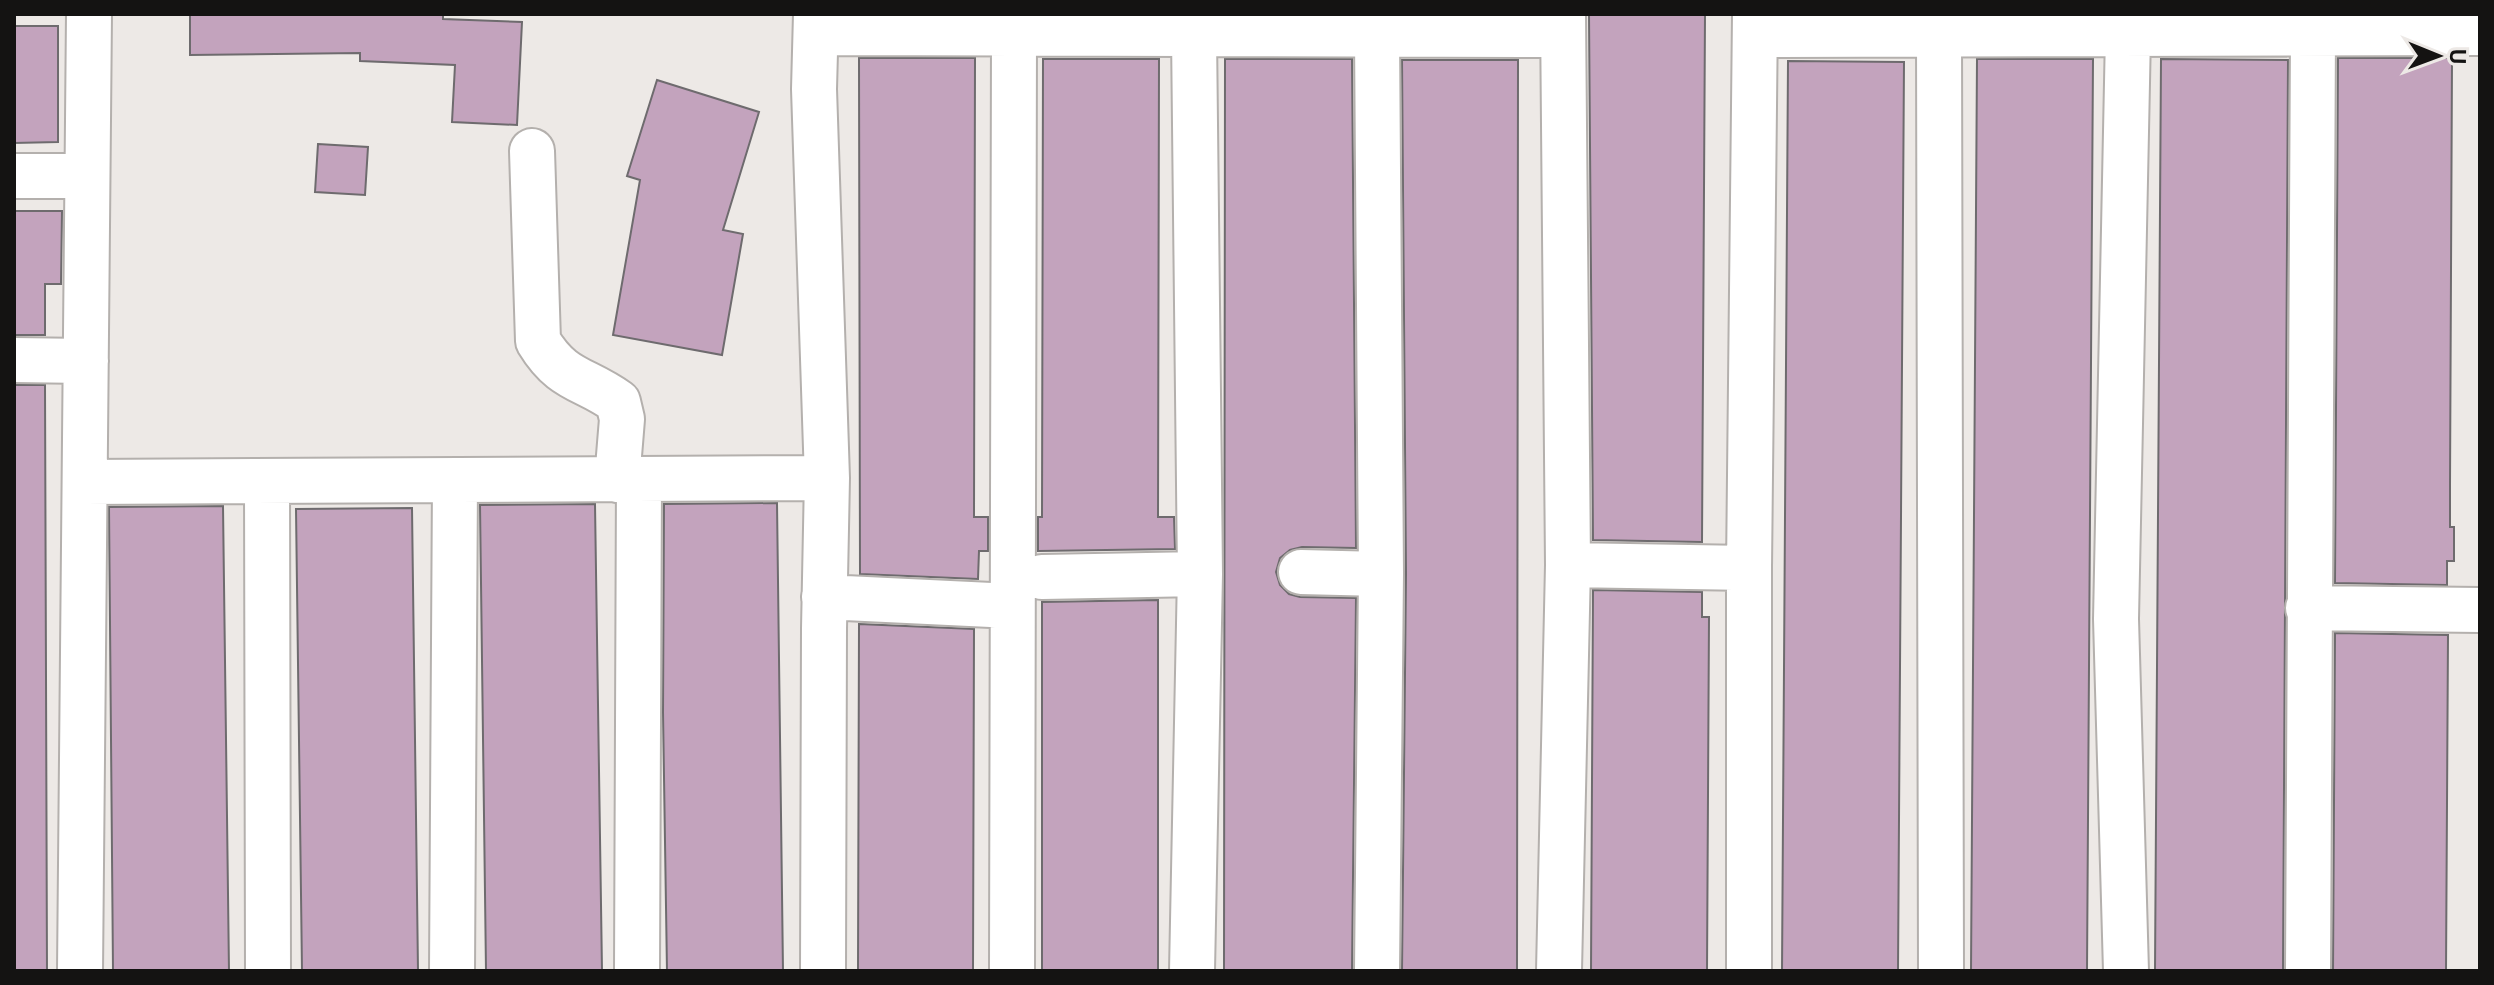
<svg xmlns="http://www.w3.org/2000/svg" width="2494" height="985" font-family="'Public Sans',sans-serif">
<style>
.building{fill:#c3a3bd;stroke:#6e6b6e;stroke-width:2}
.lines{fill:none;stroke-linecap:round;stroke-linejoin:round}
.minor-casing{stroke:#b4b0ad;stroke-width:48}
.minor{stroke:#fff;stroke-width:44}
</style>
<rect width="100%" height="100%" fill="#ede9e6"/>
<path class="building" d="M 190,14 L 443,14 L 443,19 L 522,22 L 517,125 L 452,122 L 455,65 L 360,61 L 360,53 L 190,55 Z
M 1589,14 L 1705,14 L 1702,542 L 1593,540 Z
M 14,26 L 58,26 L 58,142 L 14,143 Z
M 859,58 L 975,58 L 974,517 L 988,517 L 988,551 L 979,551 L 978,579 L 860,574 Z
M 2338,58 L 2452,58 L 2450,484 L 2450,527 L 2454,527 L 2454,561 L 2447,561 L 2447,585 L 2335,583 Z
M 1043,59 L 1159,59 L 1158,517 L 1174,517 L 1175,549 L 1038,551 L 1038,517 L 1042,517 Z
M 1225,59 L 1352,59 L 1356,548 L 1302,547 L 1290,550 L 1280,558 L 1276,572 L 1280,585 L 1289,594 L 1300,597 L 1356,598 L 1352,971 L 1224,971 Z
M 1977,59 L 2093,59 L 2087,971 L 1971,971 Z
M 2161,59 L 2288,60 L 2283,971 L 2155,971 Z
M 1402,60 L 1518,60 L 1517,971 L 1402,971 L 1406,574 Z
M 1788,61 L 1904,62 L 1898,971 L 1782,971 Z
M 657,80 L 759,112 L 723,230 L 743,234 L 722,355 L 613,335 L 640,180 L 627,176 Z
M 318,144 L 368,147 L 365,195 L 315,192 Z
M 14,211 L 62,211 L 61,284 L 45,284 L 45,335 L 14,335 Z
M 14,385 L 45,385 L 47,971 L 14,971 Z
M 777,503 L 783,971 L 667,971 L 663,712 L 664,504 Z
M 595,504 L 602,971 L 486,971 L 480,505 Z
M 223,506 L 229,971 L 113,971 L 109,507 Z
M 412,508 L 418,971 L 302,971 L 296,509 Z
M 1593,590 L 1702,592 L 1702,617 L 1709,617 L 1707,971 L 1591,971 Z
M 1158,600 L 1158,971 L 1042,971 L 1042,602 Z
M 859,624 L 974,629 L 973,971 L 858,971 Z
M 2335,633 L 2448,635 L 2446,971 L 2333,971 Z"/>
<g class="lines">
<defs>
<path id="minor" d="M 816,14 L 814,89 L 827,478 L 824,629 L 823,971
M 816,33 L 1563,35
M 1939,34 L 1941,971
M 1377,35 L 1381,574 L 1377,971
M 1755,35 L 2480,33
M 532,151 L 538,341 C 563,382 583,377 618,402 L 622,419 L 617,480
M 14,176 L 87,176
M 14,360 L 86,361
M 267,481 L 268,971
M 85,482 L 827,478
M 1568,565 L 1749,568
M 1301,572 L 1381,574
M 1042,577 L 1200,574
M 824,597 L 1012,606
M 2308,608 L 2480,610
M 80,971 L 89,14
M 452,971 L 455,480
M 637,971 L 639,479
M 1012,971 L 1014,34
M 1192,971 L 1200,574 L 1194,34
M 1559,971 L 1568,565 L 1563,14
M 1749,971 L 1749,568 L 1755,14
M 2126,971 L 2116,619 L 2128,34
M 2308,971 L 2313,33"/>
</defs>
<use href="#minor" class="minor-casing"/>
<use href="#minor" class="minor"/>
</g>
<rect width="2494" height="985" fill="none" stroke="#141312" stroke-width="32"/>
<g transform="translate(2438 56) rotate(91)" stroke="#ede9e6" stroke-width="6" paint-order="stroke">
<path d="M0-6L14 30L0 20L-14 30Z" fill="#141312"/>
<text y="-12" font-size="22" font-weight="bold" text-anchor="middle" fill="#141312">U</text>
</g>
</svg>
